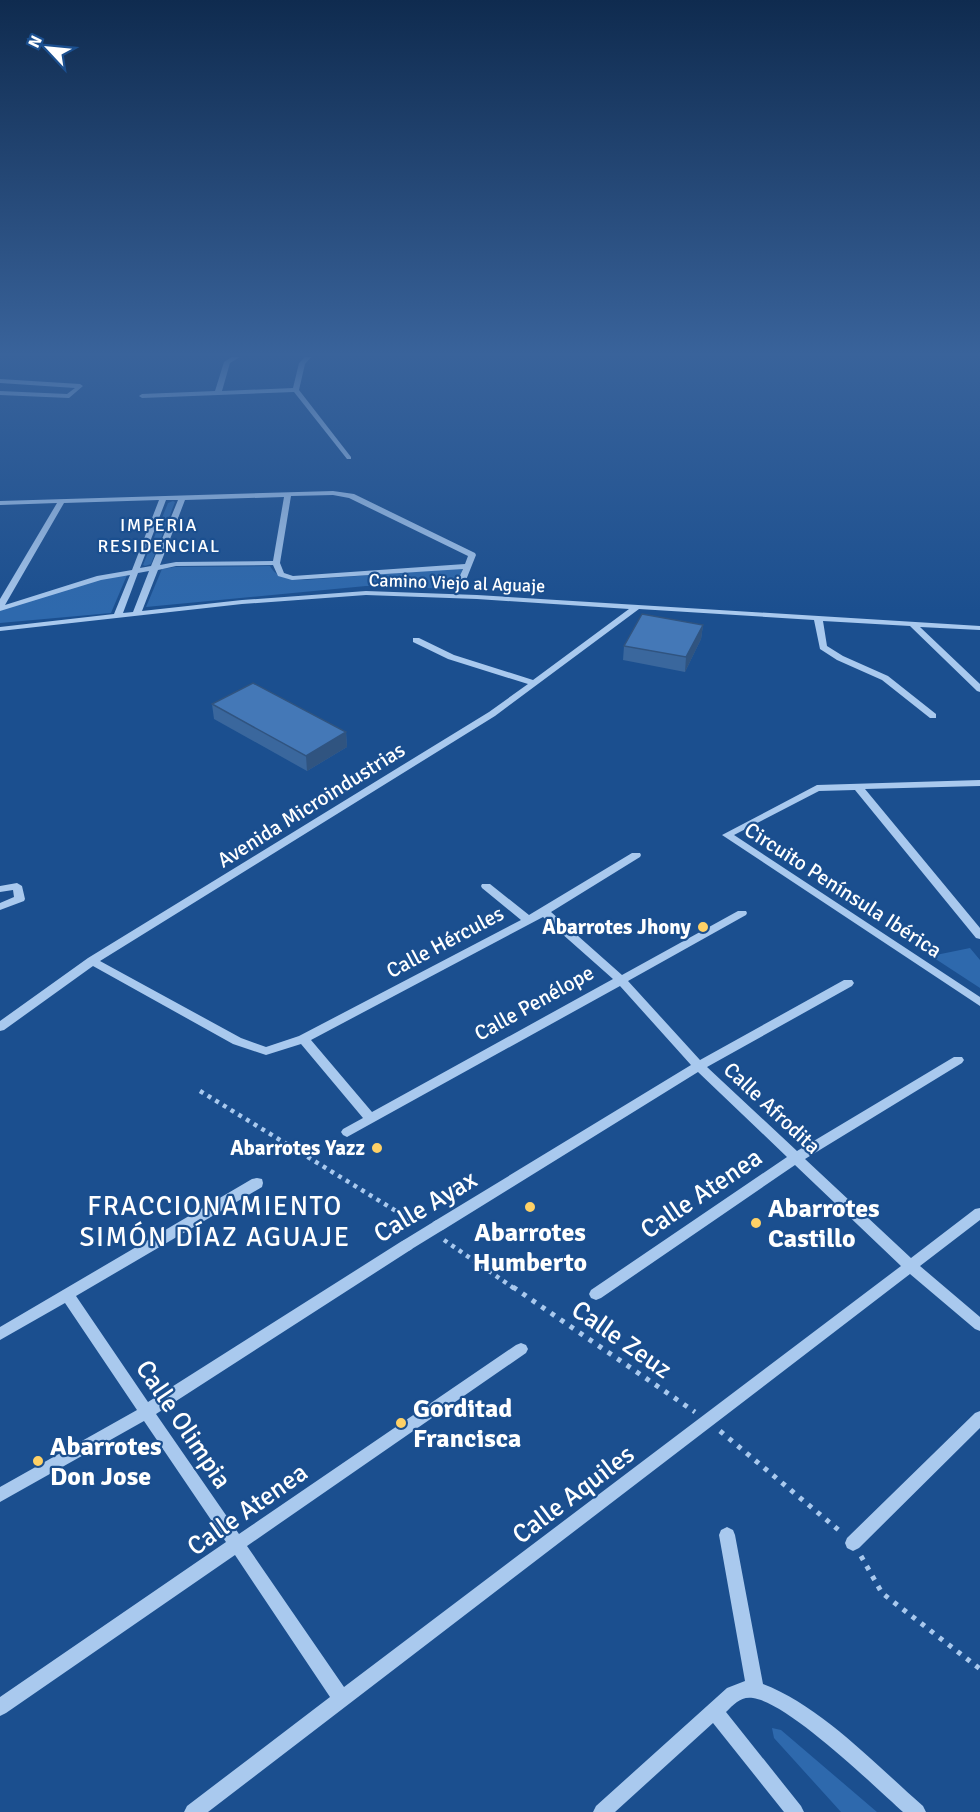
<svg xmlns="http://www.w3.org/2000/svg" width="980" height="1812" font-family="Signika,sans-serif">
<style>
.green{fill:#2e69ad}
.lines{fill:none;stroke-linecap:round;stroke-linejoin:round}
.path-far1{stroke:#a9c9ee;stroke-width:4.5;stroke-dasharray:4 5;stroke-linecap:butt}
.path{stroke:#a9c9ee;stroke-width:5;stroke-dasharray:4.5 7;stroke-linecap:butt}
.minor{fill:#a9c9ee;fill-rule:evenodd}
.minor-bridge{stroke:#a9c9ee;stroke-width:12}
.wall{fill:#3a679d}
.shaded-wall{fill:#305480}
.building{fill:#4478b7;stroke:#305480;stroke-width:1.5}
.poi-dot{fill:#ffd166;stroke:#1b4f8f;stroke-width:2}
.labels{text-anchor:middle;stroke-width:4.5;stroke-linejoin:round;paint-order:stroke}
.far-neighbourhood-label{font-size:18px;letter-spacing:1.5px;fill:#fff;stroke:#1b4f8f}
.far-street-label{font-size:18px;fill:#fff;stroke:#1b4f8f}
.street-label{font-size:21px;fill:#fff;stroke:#1b4f8f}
.poi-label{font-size:21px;font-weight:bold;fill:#fff;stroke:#1b4f8f;text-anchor:end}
.near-street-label{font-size:26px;fill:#fff;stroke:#1b4f8f}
.near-poi-label{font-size:26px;font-weight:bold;fill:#fff;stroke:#1b4f8f;text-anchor:start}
.near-neighbourhood-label{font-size:27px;letter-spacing:1.5px;fill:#fff;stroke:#1b4f8f}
</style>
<rect width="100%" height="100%" fill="#1b4f8f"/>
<path class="green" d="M 173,501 L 175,502 L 151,564 L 145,566 L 143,565 L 168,503 Z
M 270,566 C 277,579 291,579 304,580 L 463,568 L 456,589 L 366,586 L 146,607 L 162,569 L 175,567 Z
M 127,575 L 111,613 L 0,623 L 0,610 L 101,579 Z
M 970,948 L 980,960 L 980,988 L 931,956 Z
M 772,1728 L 781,1730 L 877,1812 L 841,1812 L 774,1738 Z"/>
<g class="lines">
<path class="path-far1" d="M 200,1091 L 414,1222
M 444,1240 L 515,1289"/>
<path class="path" d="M 513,1287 L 695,1412
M 720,1431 L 841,1532
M 861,1556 L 882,1593 L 980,1669"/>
<path class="minor" d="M 232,357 L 240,357 L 230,363 L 222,391 L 293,388 L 299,363 L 305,357 L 311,357 L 305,364 L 299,390 L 351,457 L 351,459 L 347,459 L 294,392 L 142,398 L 139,396 L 142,394 L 215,391 L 224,362 Z
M 0,379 L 80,384 L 83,386 L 69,398 L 0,395 L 0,391 L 67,394 L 75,388 L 0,383 Z
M 333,491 L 354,494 L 475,553 L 476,555 L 466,580 L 462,582 L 458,580 L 463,569 L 292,580 L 278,576 L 273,565 L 176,566 L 158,570 L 142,611 L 242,600 L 366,591 L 477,595 L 980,626 L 980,630 L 920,627 L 980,684 L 980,692 L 977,691 L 910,626 L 823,621 L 827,646 L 843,656 L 888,676 L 936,714 L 936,718 L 930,718 L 882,680 L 837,660 L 820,649 L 814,620 L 639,609 L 495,716 L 100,961 L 241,1038 L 266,1047 L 299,1036 L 521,920 L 482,888 L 481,886 L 482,884 L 490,884 L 529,915 L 632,853 L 640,853 L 641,855 L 640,857 L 551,912 L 622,975 L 738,911 L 746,911 L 747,913 L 746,915 L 628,981 L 700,1060 L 844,980 L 852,980 L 854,983 L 852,986 L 707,1067 L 797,1151 L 954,1057 L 962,1057 L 964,1060 L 962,1063 L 805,1159 L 911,1258 L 975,1209 L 980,1208 L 980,1220 L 920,1266 L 980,1317 L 980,1331 L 975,1329 L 910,1274 L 208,1812 L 184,1812 L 187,1806 L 330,1697 L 235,1555 L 6,1713 L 0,1716 L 0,1697 L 226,1542 L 144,1421 L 0,1502 L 0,1487 L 137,1410 L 65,1303 L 0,1340 L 0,1327 L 252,1179 L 257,1178 L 262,1179 L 263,1183 L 262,1187 L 76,1296 L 148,1402 L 402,1241 L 407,1239 L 412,1241 L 414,1245 L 412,1249 L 156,1414 L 239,1534 L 516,1345 L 521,1343 L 526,1345 L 528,1349 L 526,1353 L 247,1546 L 344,1687 L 901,1266 L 795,1165 L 601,1298 L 596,1300 L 591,1298 L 589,1294 L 591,1290 L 787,1157 L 698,1072 L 443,1230 L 438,1231 L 433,1230 L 431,1226 L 433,1222 L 691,1065 L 620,986 L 347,1137 L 343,1135 L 341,1132 L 343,1129 L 363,1118 L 301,1044 L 266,1055 L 233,1044 L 93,966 L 4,1030 L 0,1031 L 0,1021 L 88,958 L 489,712 L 528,684 L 448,659 L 413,642 L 413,638 L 419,638 L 454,655 L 533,680 L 629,609 L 477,599 L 366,595 L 242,604 L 0,631 L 0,627 L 114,614 L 130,575 L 101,580 L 0,611 L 0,599 L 57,503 L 0,505 L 0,501 ZM 333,495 L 349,498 L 468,556 L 465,564 L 293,576 L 284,573 L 280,563 L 291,496 ZM 284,497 L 273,561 L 176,562 L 160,565 L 185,500 ZM 159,500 L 132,570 L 97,576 L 5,605 L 64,503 ZM 166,500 L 178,500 L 151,566 L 140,568 ZM 149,571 L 133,612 L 123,613 L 138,573 ZM 543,917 L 613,979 L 372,1112 L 311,1040 Z
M 980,780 L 980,786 L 865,789 L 980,928 L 980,939 L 976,938 L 855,790 L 819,791 L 734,835 L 980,997 L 980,1006 L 722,835 L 817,785 Z
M 17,883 L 22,886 L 25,899 L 24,901 L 0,910 L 0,903 L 14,897 L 13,890 L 0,892 L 0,886 Z
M 980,1411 L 980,1428 L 859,1548 L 853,1551 L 847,1548 L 845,1543 L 847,1538 L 975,1413 Z
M 727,1527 L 733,1530 L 735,1535 L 763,1684 C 821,1706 876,1765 923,1806 L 926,1812 L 903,1812 C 874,1786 789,1703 753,1698 C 741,1696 734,1704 726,1712 L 801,1806 L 804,1812 L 784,1812 L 713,1723 L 615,1812 L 593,1812 L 596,1806 L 727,1688 L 745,1681 L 719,1535 L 721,1530 Z"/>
<path class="minor-bridge" d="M 407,1245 L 438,1226"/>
</g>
<path class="wall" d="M 703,625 L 701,639 L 685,672 L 623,660 L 624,646 Z
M 212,704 L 346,732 L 347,747 L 307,771 L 214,719 Z"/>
<path class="shaded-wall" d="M 703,625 L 701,639 L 685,672 L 686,657 Z
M 346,732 L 347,747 L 307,771 L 306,756 Z"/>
<path class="building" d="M 642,614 L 703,625 L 686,657 L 624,646 Z
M 253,683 L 346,732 L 306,756 L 212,704 Z"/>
<linearGradient id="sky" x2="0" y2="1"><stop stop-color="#0f2b4f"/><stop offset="0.58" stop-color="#39639b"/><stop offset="1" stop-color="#39639b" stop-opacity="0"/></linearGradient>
<rect width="980" height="611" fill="url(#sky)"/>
<g class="poi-dot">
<circle cx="703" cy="927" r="6"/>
<circle cx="377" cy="1148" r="6"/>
<circle cx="530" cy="1207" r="6"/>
<circle cx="756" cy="1223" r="6"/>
<circle cx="401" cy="1423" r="6"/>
<circle cx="38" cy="1461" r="6"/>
</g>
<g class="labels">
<g class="far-neighbourhood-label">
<text x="159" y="531">IMPERIA<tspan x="159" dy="21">RESIDENCIAL</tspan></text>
</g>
<g class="far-street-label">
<text transform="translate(457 583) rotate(2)" y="6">Camino Viejo al Aguaje</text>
</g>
<g class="street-label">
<text transform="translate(311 805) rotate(-32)" y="7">Avenida Microindustrias</text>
<text transform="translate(843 890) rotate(33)" y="7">Circuito Península Ibérica</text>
<text transform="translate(445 942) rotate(-28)" y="7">Calle Hércules</text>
<text transform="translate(534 1003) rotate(-29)" y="7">Calle Penélope</text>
<text transform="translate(772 1108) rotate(43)" y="7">Calle Afrodita</text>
</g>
<g class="poi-label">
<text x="691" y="934">Abarrotes Jhony</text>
<text x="365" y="1155">Abarrotes Yazz</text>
</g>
<g class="near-street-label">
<text transform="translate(701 1193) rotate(-34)" y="9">Calle Atenea</text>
<text transform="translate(425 1206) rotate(-31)" y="9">Calle Ayax</text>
<text transform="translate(622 1339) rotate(35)" y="9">Calle Zeuz</text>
<text transform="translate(184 1424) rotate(56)" y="9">Calle Olimpia</text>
<text transform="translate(573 1494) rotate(-37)" y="9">Calle Aquiles</text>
<text transform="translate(247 1509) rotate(-35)" y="9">Calle Atenea</text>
</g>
<g class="near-poi-label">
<text x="768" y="1217">Abarrotes<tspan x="768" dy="30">Castillo</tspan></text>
<text x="530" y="1241" text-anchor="middle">Abarrotes<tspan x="530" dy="30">Humberto</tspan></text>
<text x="413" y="1417">Gorditad<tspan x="413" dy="30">Francisca</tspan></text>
<text x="50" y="1455">Abarrotes<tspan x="50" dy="30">Don Jose</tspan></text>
</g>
<g class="near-neighbourhood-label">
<text x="215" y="1215">FRACCIONAMIENTO<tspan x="215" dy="31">SIMÓN DÍAZ AGUAJE</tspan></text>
</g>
</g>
<g transform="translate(48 48) rotate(296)" stroke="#1b4f8f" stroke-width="4.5" paint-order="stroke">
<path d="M0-4.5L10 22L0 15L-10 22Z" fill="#ffffff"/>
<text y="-9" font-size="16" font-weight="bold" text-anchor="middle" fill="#ffffff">N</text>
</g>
</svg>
